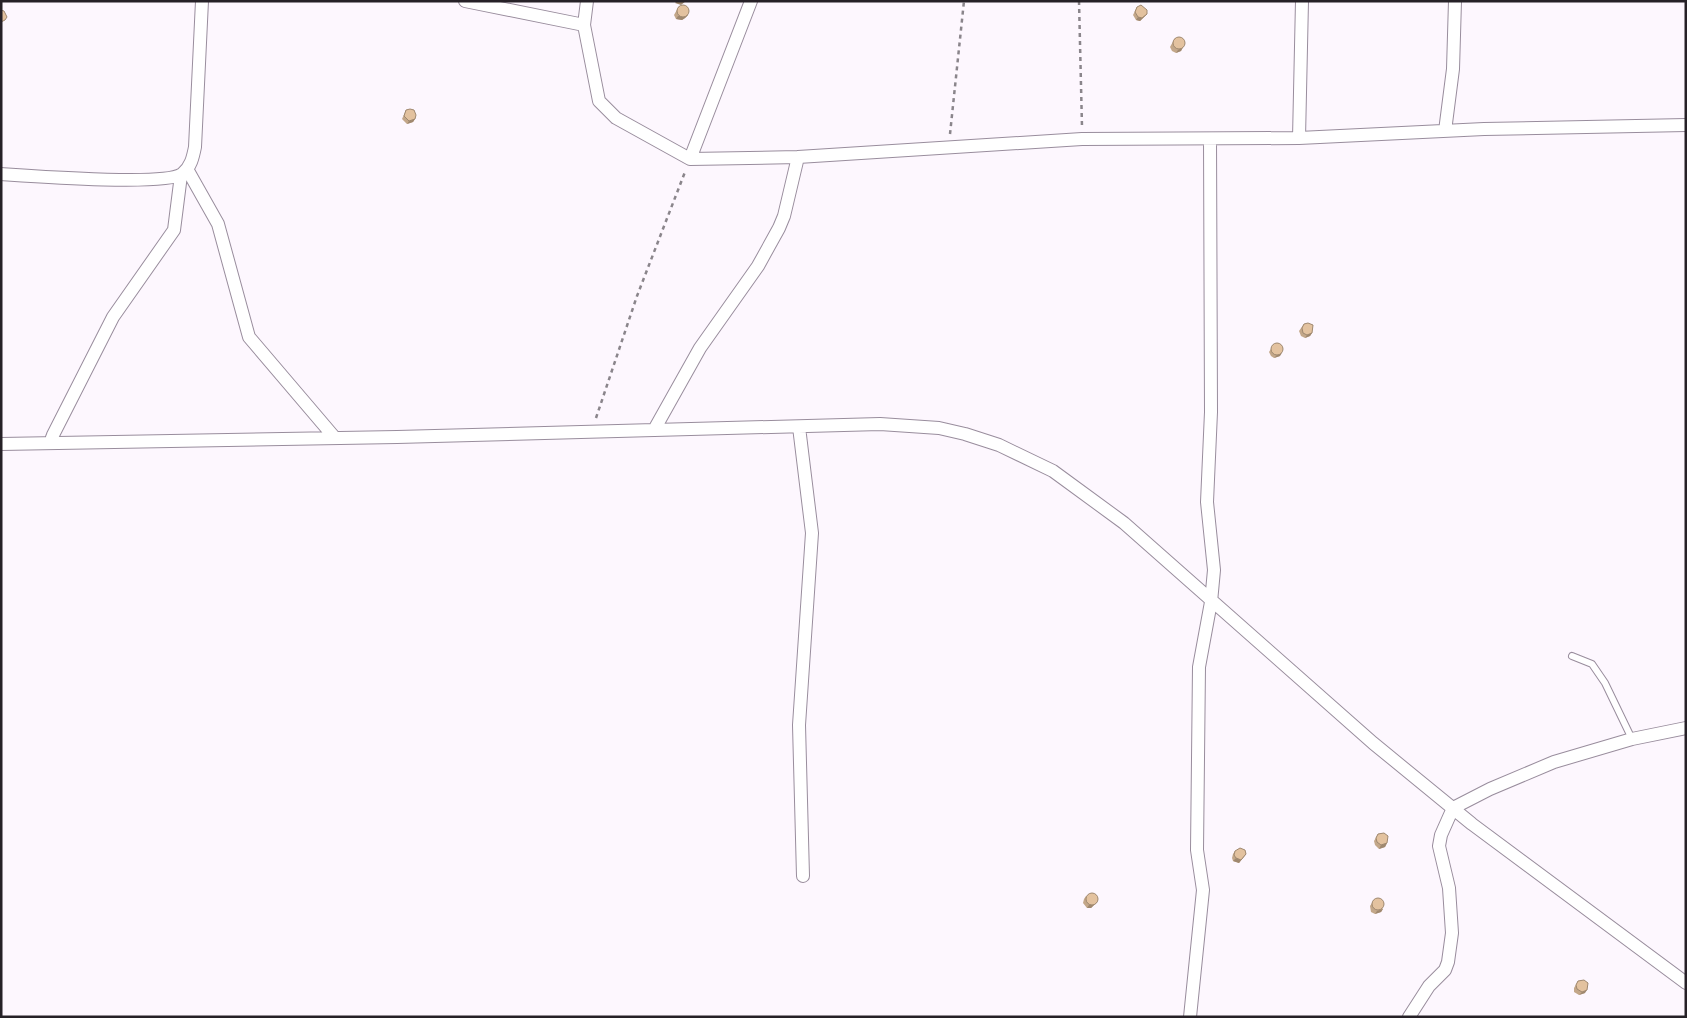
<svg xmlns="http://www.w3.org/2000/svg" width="1687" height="1018" font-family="'IBM Plex Serif',serif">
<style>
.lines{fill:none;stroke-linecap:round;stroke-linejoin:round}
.lane-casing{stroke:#998d9d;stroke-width:8}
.street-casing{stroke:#998d9d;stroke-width:14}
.path{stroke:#8a858b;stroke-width:2.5;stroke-dasharray:4 4;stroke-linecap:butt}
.lane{stroke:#fff;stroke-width:6}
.street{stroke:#fff;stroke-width:12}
.wall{fill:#c3a789}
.shaded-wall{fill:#9f886f}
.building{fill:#e3c29f;stroke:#9f886f}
</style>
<rect width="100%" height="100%" fill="#fdf7fe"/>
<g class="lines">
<defs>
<path id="lane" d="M 1572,656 L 1592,664 L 1605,683 L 1632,739"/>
<path id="street" d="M 465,1 L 584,25
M 587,1 L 584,25 L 599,101 L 616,118 L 690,159 L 798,157
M 1445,131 L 1453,69 L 1455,1
M 1299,138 L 1302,1
M 690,159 L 751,1
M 187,169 L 218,224 L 249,337 L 335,438
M 1,174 C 31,176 164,186 182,174 C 191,167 193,157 195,147 L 202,1
M 799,427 L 812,533 L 799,725 L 803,876
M 654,430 L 700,348 L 758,266 L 779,228 L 784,216 L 798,157 L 1082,139 L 1299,138 L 1484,129 L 1686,125
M 50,443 L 53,435 L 113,317 L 174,230 L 181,175
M 1,444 L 397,437 L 880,424 L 939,428 L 965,434 L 999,445 L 1053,471 L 1124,523 L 1373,743 L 1472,824 L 1686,983
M 1190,1017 L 1203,890 L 1197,850 L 1199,667 L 1211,602 L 1214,570 L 1207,502 L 1211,412 L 1210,139
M 1409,1017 L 1429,986 L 1445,970 L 1448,962 L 1452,933 L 1449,888 L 1439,846 L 1441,835 L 1453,808 L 1490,789 L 1554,762 L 1632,739 L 1686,728"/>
</defs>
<use href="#lane" class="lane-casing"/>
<use href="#street" class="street-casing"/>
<path class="path" d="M 1079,1 L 1082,127
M 950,134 L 964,1
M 596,418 L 637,296 L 685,172"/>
<use href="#lane" class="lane"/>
<use href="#street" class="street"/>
</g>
<path class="wall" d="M 679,6 L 688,15 L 685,18 L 682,20 L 676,19 L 674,15 Z
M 1137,7 L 1147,14 L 1140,21 L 1136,20 L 1133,15 Z
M 1175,38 L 1183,47 L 1181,51 L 1176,53 L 1172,51 L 1170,47 Z
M 406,110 L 415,119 L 413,122 L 407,124 L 402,119 Z
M 1304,324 L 1312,333 L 1310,336 L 1305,338 L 1301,336 L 1299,331 Z
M 1274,344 L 1280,356 L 1274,358 L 1271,356 L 1269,352 Z
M 1378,834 L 1387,843 L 1385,847 L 1379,849 L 1375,845 L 1374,841 Z
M 1235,851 L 1246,854 L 1239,863 L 1233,861 L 1232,858 L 1233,854 Z
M 1086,896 L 1095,904 L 1091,908 L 1087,908 L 1083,903 L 1084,899 Z
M 1374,900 L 1383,909 L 1381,912 L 1375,914 L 1371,912 L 1370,906 Z
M 1578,981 L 1585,993 L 1579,995 L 1574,992 L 1574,988 Z"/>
<path class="shaded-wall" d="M 677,1 L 683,2 L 686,1 L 681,5 L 675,3 Z
M 1147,14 L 1140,21 L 1136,20 L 1138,17 Z
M 688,15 L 685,18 L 682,20 L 676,19 L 678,16 Z
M 1183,47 L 1181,51 L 1176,53 L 1178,50 Z
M 415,119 L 413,122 L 407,124 L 409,121 Z
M 1312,333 L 1310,336 L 1305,338 L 1307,335 Z
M 1282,353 L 1280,356 L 1274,358 L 1277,355 Z
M 1387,843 L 1385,847 L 1379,849 L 1381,845 Z
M 1246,854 L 1239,863 L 1233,861 L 1236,858 Z
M 1098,901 L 1091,908 L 1087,908 L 1089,905 Z
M 1383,909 L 1381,912 L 1375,914 L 1377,911 Z
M 1587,990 L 1585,993 L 1579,995 L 1582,992 Z"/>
<path class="building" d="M 1141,5 L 1147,10 L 1147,14 L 1142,18 L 1138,17 L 1135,12 L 1137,7 Z
M677 11a6 6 0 1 1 12 0a6 6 0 1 1-12 0Z
M 1,10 L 4,11 L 7,17 L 5,20 L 1,22 Z
M1173 43a6 6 0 1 1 12 0a6 6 0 1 1-12 0Z
M 410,109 L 414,110 L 416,115 L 415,119 L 409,121 L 404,116 L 406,110 Z
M 1308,323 L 1313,325 L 1312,333 L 1307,335 L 1303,333 L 1302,328 L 1304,324 Z
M1271 349a6 6 0 1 1 12 0a6 6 0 1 1-12 0Z
M 1384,833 L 1388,836 L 1387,843 L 1381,845 L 1377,842 L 1376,838 L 1378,834 Z
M 1240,848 L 1245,850 L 1246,854 L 1241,860 L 1236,858 L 1234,855 L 1235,851 Z
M1086 899a6 6 0 1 1 12 0a6 6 0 1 1-12 0Z
M1372 904a6 6 0 1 1 12 0a6 6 0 1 1-12 0Z
M 1584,980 L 1588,983 L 1587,990 L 1582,992 L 1577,989 L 1576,985 L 1578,981 Z"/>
<rect width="1687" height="1018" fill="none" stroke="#262127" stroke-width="5"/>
</svg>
